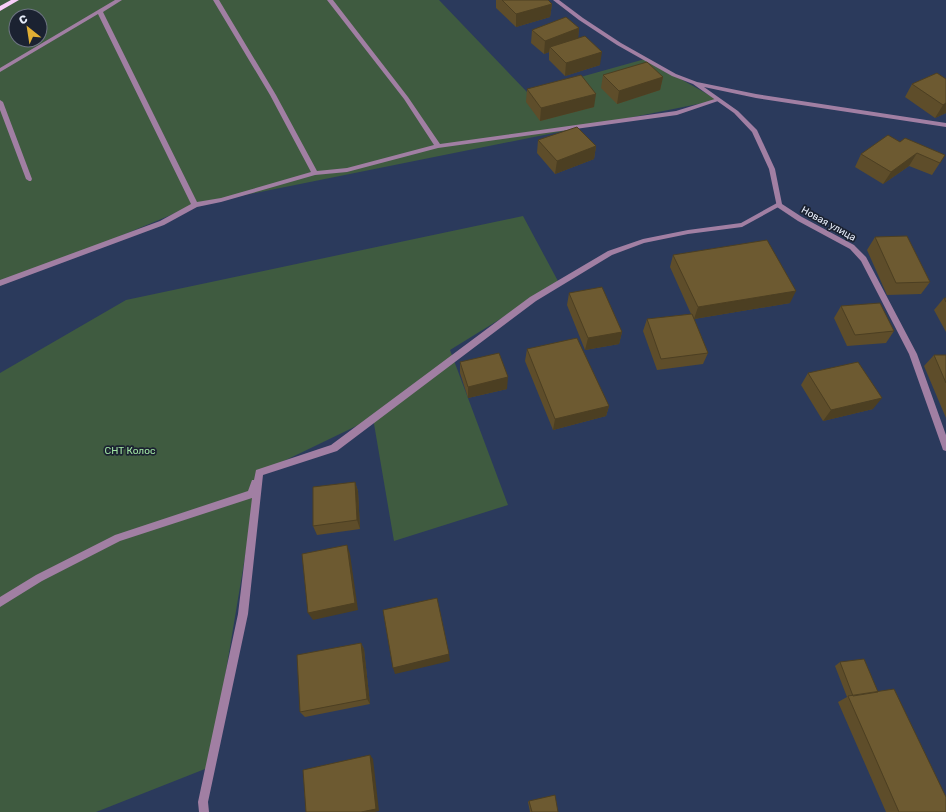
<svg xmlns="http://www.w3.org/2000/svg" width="946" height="812" font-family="Rubik,sans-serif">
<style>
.green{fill:#3f5b40;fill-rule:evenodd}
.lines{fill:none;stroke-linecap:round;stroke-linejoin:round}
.service{fill:#a17fa3;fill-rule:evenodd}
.minor{fill:#a17fa3;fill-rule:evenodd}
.primary{fill:#f8cef9;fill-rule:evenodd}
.wall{fill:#5e4d2a}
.shaded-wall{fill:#4c3f22}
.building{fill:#6d5a31;stroke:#4c3f22}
.labels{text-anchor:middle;stroke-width:3.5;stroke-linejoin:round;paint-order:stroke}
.street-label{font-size:10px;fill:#e8eefb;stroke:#1b2231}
.park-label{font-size:10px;fill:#a2e6a4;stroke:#1b2231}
</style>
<rect width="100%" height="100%" fill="#2b3a5c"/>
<path class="green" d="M 0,0 L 439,0 L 527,92 L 645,59 L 718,100 L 195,205 L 0,286 ZM 16,16 L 40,16 L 40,40 L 16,40 Z
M 523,216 L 559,283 L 450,350 L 508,505 L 394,541 L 373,418 L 259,473 L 210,767 L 96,812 L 0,812 L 0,373 L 126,300 Z"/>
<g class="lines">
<path class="service" d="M 115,0 L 122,0 L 103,12 L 197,202 L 221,198 L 311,172 L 270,95 L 213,0 L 219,0 L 276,95 L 317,171 L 347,168 L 434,145 L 404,99 L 327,0 L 333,0 L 408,97 L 440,144 L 676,111 L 718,98 L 721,100 L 677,115 L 438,148 L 347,172 L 315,175 L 221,202 L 197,207 L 164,225 L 0,286 L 0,280 L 160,221 L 191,204 L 98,14 L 0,72 L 0,68 Z
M 0,100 L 3,102 L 32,179 L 31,181 L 29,181 L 26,179 L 0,110 Z
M 777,203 L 781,203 L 782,205 L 742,227 L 688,234 L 644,243 L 612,255 L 536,301 L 337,451 L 263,475 L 248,614 L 208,802 L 209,812 L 199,812 L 198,802 L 238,614 L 252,498 L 120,541 L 42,581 L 0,607 L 0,597 L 36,575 L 115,535 L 248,491 L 252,480 L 254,480 L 256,470 L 331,445 L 530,297 L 608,251 L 643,239 L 688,230 L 741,223 Z"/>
<path class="minor" d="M 553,0 L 559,0 L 583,18 L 621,43 L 676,74 L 697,82 L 756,94 L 946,123 L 946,127 L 756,98 L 704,87 L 738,111 L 757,130 L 775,169 L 782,204 L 802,217 L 854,245 L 866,257 L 917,354 L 946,435 L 946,451 L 943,450 L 942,447 L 909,354 L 861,261 L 850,249 L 798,221 L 777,207 L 769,169 L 752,132 L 734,113 L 693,84 L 672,76 L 617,45 L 579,20 Z"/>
<path class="primary" d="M 11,0 L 19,0 L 0,11 L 0,6 Z"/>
</g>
<path class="wall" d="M 496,0 L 548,0 L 552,4 L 550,17 L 516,27 L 496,8 Z
M 579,28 L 578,38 L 600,65 L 565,76 L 549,60 L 549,52 L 544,54 L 531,43 L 532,30 Z
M 937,73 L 946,113 L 935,118 L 905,97 L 912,84 Z
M 603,75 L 663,77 L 660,90 L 617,104 L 601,88 Z
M 527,89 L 594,107 L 540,121 L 526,102 Z
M 538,140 L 596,146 L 594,159 L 555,174 L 537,153 Z
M 900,142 L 945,155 L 932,175 L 909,166 L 883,184 L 855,167 L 861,154 Z
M 875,237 L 930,282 L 921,294 L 887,295 L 867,250 Z
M 673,255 L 790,303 L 694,319 L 708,353 L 703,364 L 657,370 L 643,331 L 647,319 L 691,314 L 670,267 Z
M 569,293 L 622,332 L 619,344 L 585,350 L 567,305 Z
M 944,298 L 946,298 L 946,332 L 934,310 Z
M 841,306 L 894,331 L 886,343 L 847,346 L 834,318 Z
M 527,349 L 609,406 L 606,416 L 553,430 L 525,361 Z
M 934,355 L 946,355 L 946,418 L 924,366 Z
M 460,362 L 507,389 L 468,398 L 460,373 Z
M 808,373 L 873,409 L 823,421 L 801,385 Z
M 355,482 L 358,491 L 360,529 L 317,535 L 313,526 Z
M 361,643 L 364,649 L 370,704 L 305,717 L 300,712 Z
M 840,662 L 878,692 L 946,812 L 886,812 L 838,702 L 847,697 L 835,666 Z
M 529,801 L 558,812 L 530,812 L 528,802 Z"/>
<path class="shaded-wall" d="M 552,4 L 550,17 L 516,27 L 516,14 Z
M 579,28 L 578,41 L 550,47 L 549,52 L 544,54 L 545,41 Z
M 602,52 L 600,65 L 565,76 L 566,63 Z
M 663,77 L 660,90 L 617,104 L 619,91 Z
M 596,94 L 594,107 L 540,121 L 541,108 Z
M 946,103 L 946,113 L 935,118 L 943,105 Z
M 596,146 L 594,159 L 555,174 L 557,161 Z
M 917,153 L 909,166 L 883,184 L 891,172 Z
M 796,291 L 790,303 L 694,319 L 698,307 Z
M 622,332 L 619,344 L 585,350 L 588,338 Z
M 508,377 L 507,389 L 468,398 L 468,387 Z
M 882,398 L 873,409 L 823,421 L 831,410 Z
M 609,406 L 606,416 L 553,430 L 555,419 Z
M 355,482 L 358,491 L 360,529 L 357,520 Z
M 347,545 L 350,554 L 358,610 L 313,620 L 308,613 Z
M 361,643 L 364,649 L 370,704 L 367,699 Z
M 449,654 L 450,661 L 395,674 L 393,668 Z
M 370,755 L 373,759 L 379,811 L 375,812 L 361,812 Z"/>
<path class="building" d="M 502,0 L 548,0 L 552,4 L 516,14 Z
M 566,17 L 579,28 L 545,41 L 532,30 Z
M 585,36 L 602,52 L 566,63 L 550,47 Z
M 647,62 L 663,77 L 619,91 L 603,75 Z
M 937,73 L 946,79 L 946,103 L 943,105 L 912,84 Z
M 581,75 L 596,94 L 541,108 L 527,89 Z
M 577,127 L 596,146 L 557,161 L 538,140 Z
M 888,135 L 900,142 L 905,138 L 945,155 L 940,163 L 917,153 L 891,172 L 861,154 Z
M 907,236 L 930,282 L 896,283 L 875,237 Z
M 767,240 L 796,291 L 698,307 L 673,255 Z
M 602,287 L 622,332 L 588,338 L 569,293 Z
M 944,298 L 946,298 L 946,302 Z
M 880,303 L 894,331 L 855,335 L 841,306 Z
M 692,314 L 708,353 L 661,359 L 647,319 Z
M 577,338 L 609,406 L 555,419 L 527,349 Z
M 499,353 L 508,377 L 468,387 L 460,362 Z
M 934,355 L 946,355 L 946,383 Z
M 858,362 L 882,398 L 831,410 L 808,373 Z
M 355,482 L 357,520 L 313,526 L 313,487 Z
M 347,545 L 355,603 L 308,613 L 302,554 Z
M 437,598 L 449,654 L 393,668 L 383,610 Z
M 361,643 L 367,699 L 300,712 L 297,655 Z
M 864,659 L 878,692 L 853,696 L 840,662 Z
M 894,689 L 946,797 L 946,812 L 899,812 L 848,696 Z
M 370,755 L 376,809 L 361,812 L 306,812 L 303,770 Z
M 555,795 L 558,812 L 532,812 L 529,801 Z"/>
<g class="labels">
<g class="street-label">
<text transform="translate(829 223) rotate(29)" y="4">Новая улица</text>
</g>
<g class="park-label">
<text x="130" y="454">СНТ Колос</text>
</g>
</g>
<g transform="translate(28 28) rotate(330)"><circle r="19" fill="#1b2231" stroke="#6d7482"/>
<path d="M0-3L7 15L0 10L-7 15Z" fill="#e1af34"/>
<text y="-6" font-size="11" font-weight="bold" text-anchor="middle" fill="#e8eefb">С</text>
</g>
</svg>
